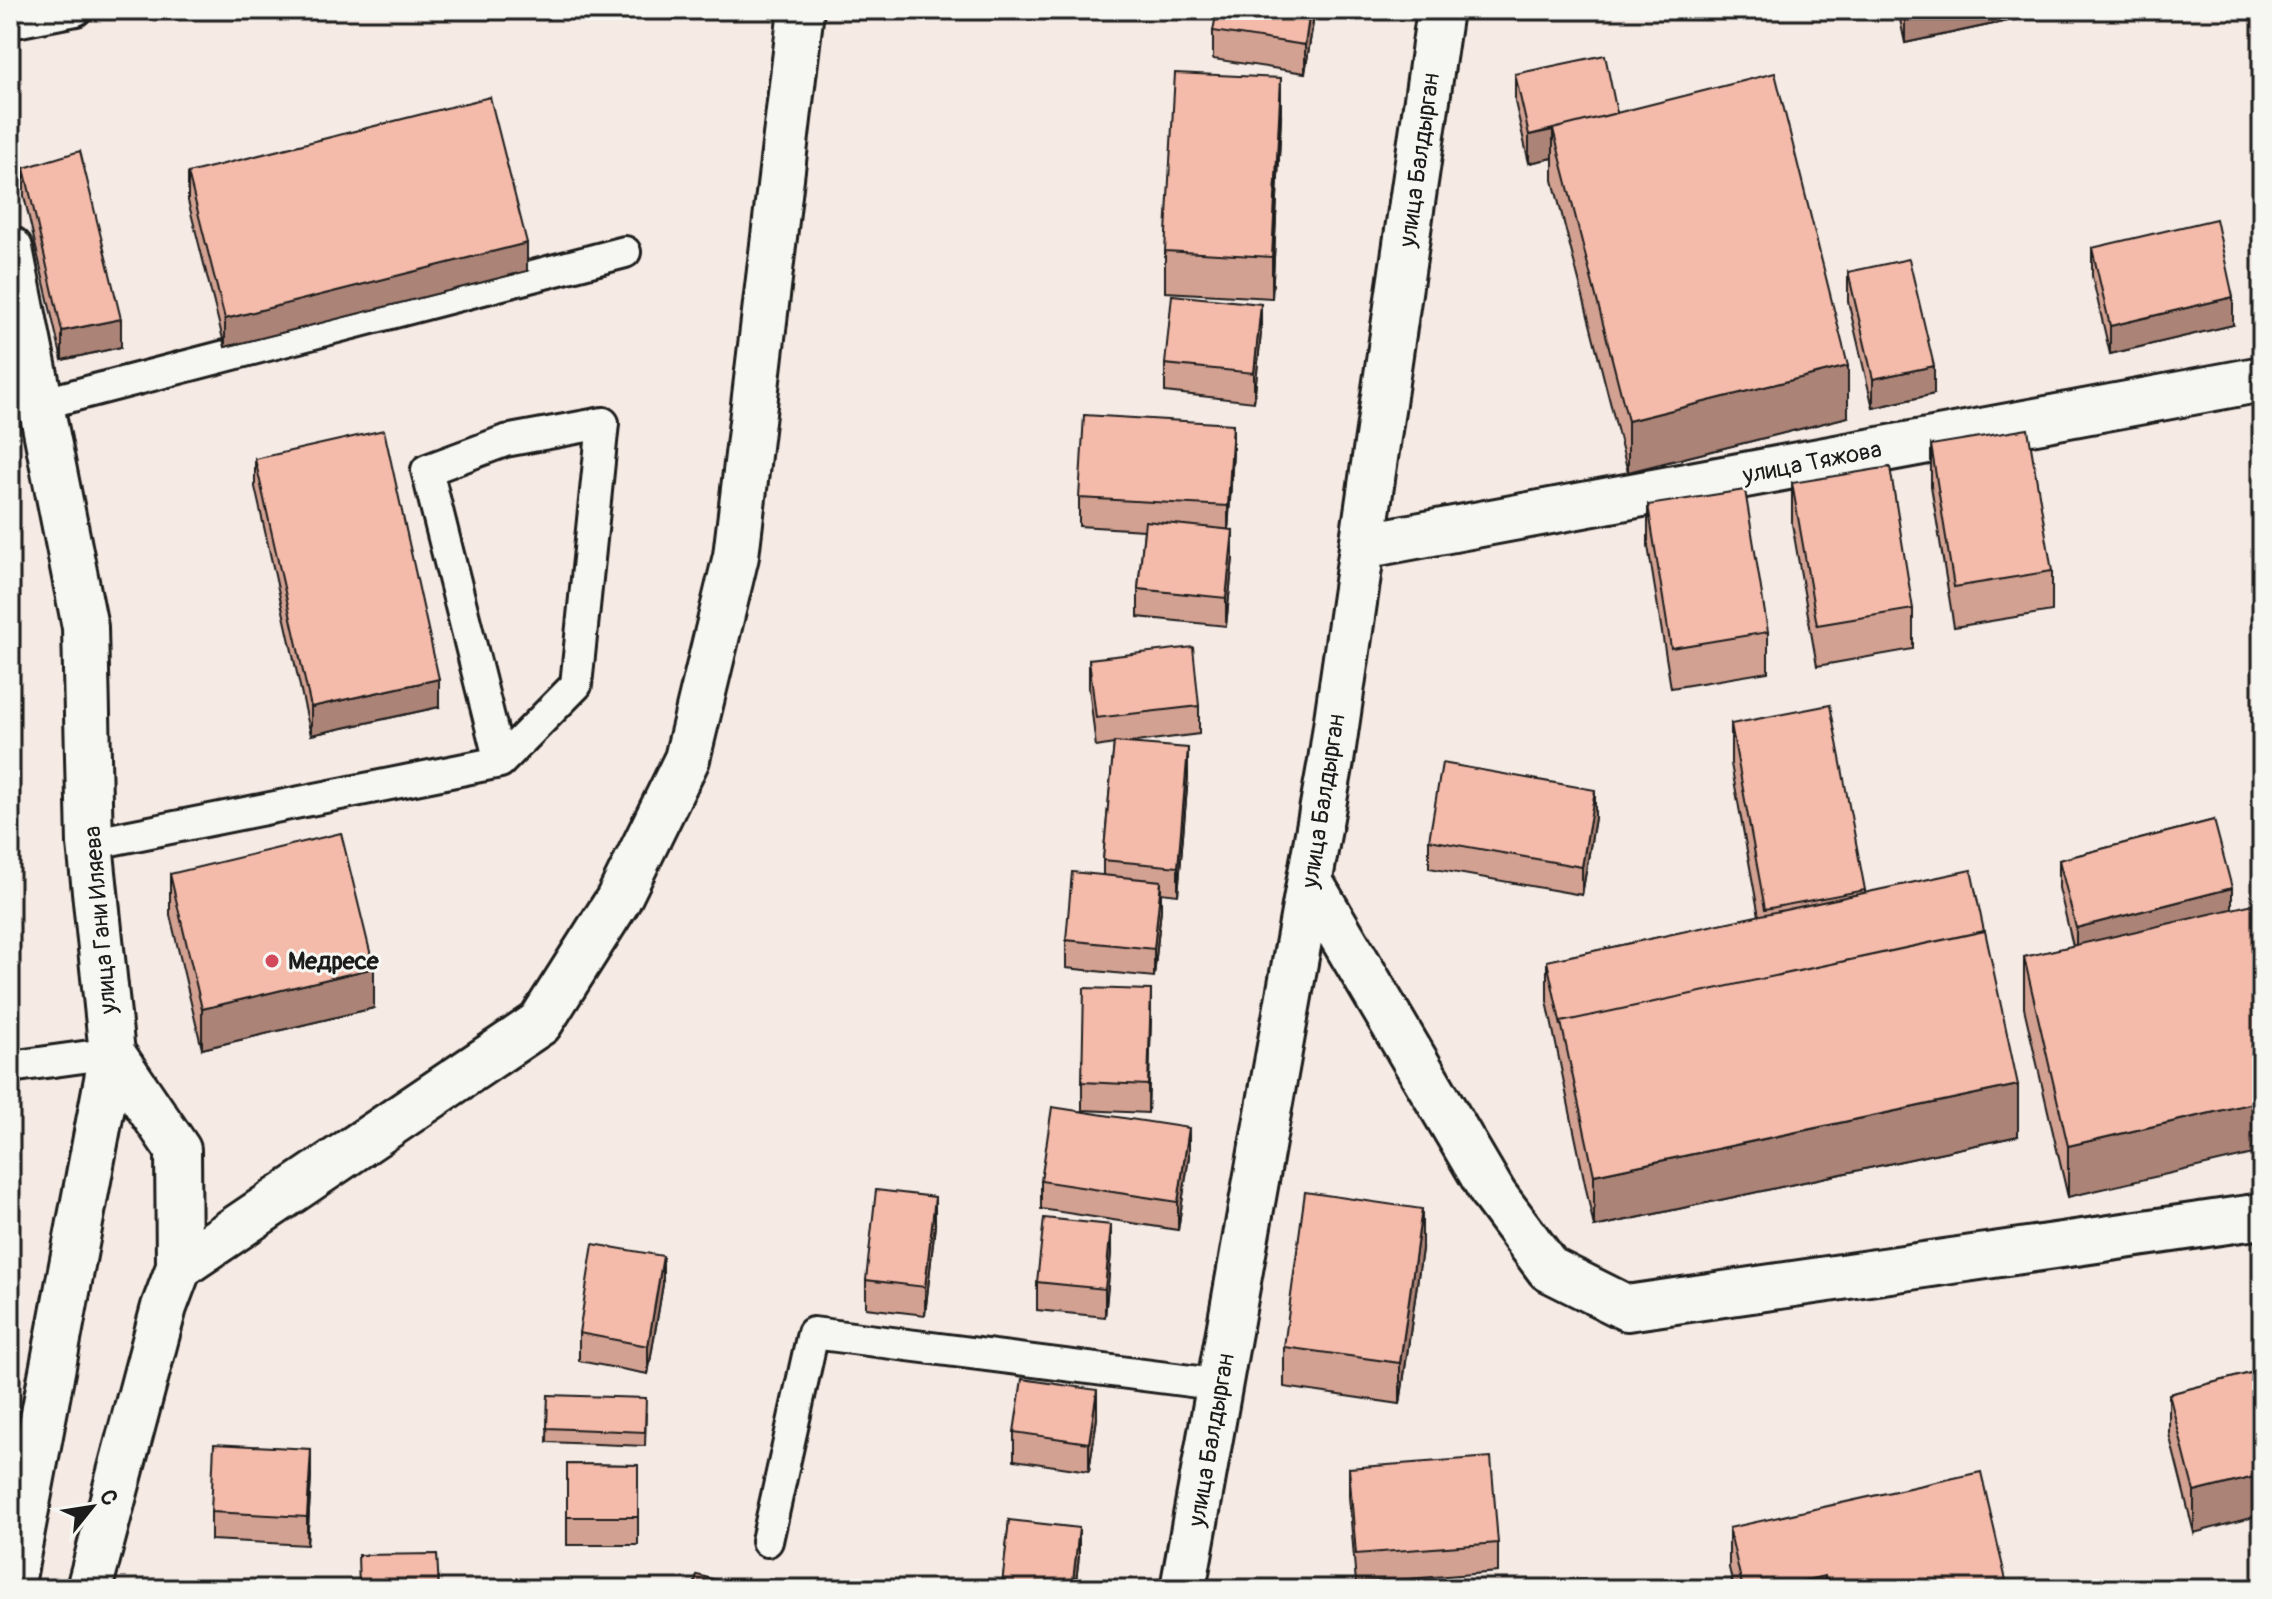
<svg xmlns="http://www.w3.org/2000/svg" width="2272" height="1599" font-family="Pangolin,sans-serif">
<style>
.lines{fill:none;stroke-linecap:round;stroke-linejoin:round}
.lane-casing{stroke:#1c1c1c;stroke-width:36}
.street-casing{stroke:#1c1c1c;stroke-width:50}
.lane{stroke:#f6f6f2;stroke-width:30}
.street{stroke:#f6f6f2;stroke-width:44}
.wall{fill:#d2a192;stroke:#1c1c1c;stroke-width:2}
.shaded-wall{fill:#ab8377;stroke:#1c1c1c;stroke-width:2}
.building{fill:#f4bbaa;stroke:#1c1c1c;stroke-width:2}
.poi-dot{fill:#d1495b;stroke:#f6f6f2;stroke-width:3}
.labels{text-anchor:middle;stroke-width:6;stroke-linejoin:round;paint-order:stroke}
.street-label{font-size:24px;fill:#1c1c1c;stroke:#f6f6f2}
.poi-label{font-size:24px;font-weight:bold;fill:#1c1c1c;stroke:#f6f6f2;text-anchor:start}
</style>
<rect width="100%" height="100%" fill="#f6eae4"/>
<filter id="ink" filterUnits="userSpaceOnUse"><feTurbulence type="fractalNoise" baseFrequency=".0125" numOctaves="2"/><feDisplacementMap in="SourceGraphic" scale="16" xChannelSelector="R" yChannelSelector="G"/><feConvolveMatrix kernelMatrix="1 2 1 2 8 2 1 2 1" color-interpolation-filters="sRGB"/></filter>
<g filter="url(#ink)">
<g class="lines">
<defs>
<path id="lane" d="M 10,23 L 76,10
M 41,404 L 625,252
M 90,844 L 500,762 L 576,685 L 603,423 L 505,441 L 427,470 L 500,762
M 10,1067 L 112,1053
M 767,1541 L 813,1333 L 1222,1385"/>
<path id="street" d="M 10,249 L 85,627 L 90,844 L 112,1053 L 11,1589
M 1362,546 L 2262,379
M 1310,882 L 1494,1195 L 1549,1269 L 1627,1308 L 2262,1216
M 179,1267 L 540,1023 L 618,900 L 687,759 L 736,556 L 801,10
M 89,1589 L 164,1307 L 179,1267 L 178,1150 L 112,1053
M 1183,1589 L 1331,761 L 1440,10"/>
</defs>
<use href="#lane" class="lane-casing"/>
<use href="#street" class="street-casing"/>
<use href="#lane" class="lane"/>
<use href="#street" class="street"/>
</g>
<path class="wall" d="M 1315,10 L 1305,73 L 1213,59 L 1213,31 Z
M 1898,10 L 2054,10 L 2054,11 L 1905,43 Z
M 1515,74 L 1617,113 L 1848,417 L 1628,472 L 1553,180 L 1553,158 L 1529,163 L 1515,102 Z
M 1281,118 L 1272,298 L 1165,292 L 1165,251 Z
M 24,168 L 121,347 L 62,360 L 24,196 Z
M 188,173 L 527,271 L 225,347 L 188,201 Z
M 2092,248 L 2233,325 L 2110,354 L 2092,276 Z
M 1848,272 L 1934,394 L 1873,408 L 1848,301 Z
M 1261,333 L 1254,402 L 1165,392 L 1165,364 Z
M 1931,445 L 2052,571 L 2052,611 L 1954,627 L 1931,486 Z
M 1233,452 L 1228,530 L 1233,558 L 1226,626 L 1138,617 L 1138,589 L 1144,530 L 1079,526 L 1079,498 Z
M 255,459 L 439,707 L 311,735 L 255,487 Z
M 1792,483 L 1913,609 L 1913,649 L 1817,666 L 1792,524 Z
M 1648,505 L 1768,632 L 1768,672 L 1671,688 L 1648,546 Z
M 1089,659 L 1199,706 L 1199,734 L 1127,743 L 1188,776 L 1178,895 L 1161,893 L 1161,909 L 1154,977 L 1066,968 L 1066,940 L 1103,875 L 1103,860 L 1114,744 L 1096,747 L 1089,687 Z
M 1731,724 L 1865,890 L 1865,893 L 2018,1136 L 1594,1227 L 1547,1001 L 1547,961 L 1759,916 L 1731,764 Z
M 1595,818 L 1582,895 L 1429,868 L 1429,840 Z
M 2214,820 L 2068,1197 L 2024,1008 L 2024,957 L 2073,946 L 2059,888 L 2059,860 Z
M 170,874 L 374,1008 L 202,1049 L 170,915 Z
M 1151,1018 L 1148,1113 L 1082,1110 L 1082,1082 Z
M 1189,1156 L 1178,1230 L 1041,1209 L 1041,1181 Z
M 935,1225 L 925,1315 L 866,1308 L 866,1280 Z
M 1422,1249 L 1400,1404 L 1284,1387 L 1284,1347 Z
M 1111,1253 L 1105,1317 L 1037,1310 L 1037,1282 Z
M 663,1284 L 648,1374 L 579,1361 L 579,1333 Z
M 2262,1370 L 2194,1533 L 2169,1434 L 2169,1394 Z
M 548,1395 L 646,1413 L 645,1446 L 547,1442 Z
M 1097,1418 L 1089,1471 L 1014,1460 L 1014,1432 Z
M 567,1464 L 638,1465 L 638,1545 L 567,1545 Z
M 1349,1468 L 1498,1543 L 1498,1572 L 1356,1583 L 1349,1496 Z
M 311,1477 L 307,1545 L 211,1540 L 211,1512 Z
M 1009,1520 L 1079,1556 L 1075,1589 L 1002,1589 Z
M 1729,1528 L 2008,1589 L 1734,1589 L 1729,1568 Z"/>
<path class="shaded-wall" d="M 1310,10 L 1315,10 L 1305,73 L 1305,45 Z
M 1905,10 L 2054,10 L 2054,11 L 1905,43 Z
M 1281,78 L 1281,118 L 1272,298 L 1272,257 Z
M 1553,130 L 1553,158 L 1529,163 L 1529,135 Z
M 527,243 L 527,271 L 225,347 L 225,319 Z
M 2233,297 L 2233,325 L 2110,354 L 2110,326 Z
M 1261,304 L 1261,333 L 1254,402 L 1254,373 Z
M 121,319 L 121,347 L 62,360 L 62,331 Z
M 1848,366 L 1848,417 L 1628,472 L 1628,421 Z
M 1934,366 L 1934,394 L 1873,408 L 1873,379 Z
M 1233,424 L 1233,452 L 1228,534 L 1228,506 Z
M 1233,530 L 1233,558 L 1226,626 L 1226,598 Z
M 439,679 L 439,707 L 311,735 L 311,707 Z
M 1188,748 L 1188,776 L 1178,895 L 1178,867 Z
M 1595,790 L 1595,818 L 1582,895 L 1582,867 Z
M 1161,881 L 1161,909 L 1154,977 L 1154,949 Z
M 2232,888 L 2232,916 L 2076,956 L 2076,928 Z
M 374,968 L 374,1008 L 202,1049 L 202,1009 Z
M 1151,990 L 1151,1018 L 1148,1113 L 1148,1085 Z
M 2018,1085 L 2018,1136 L 1594,1227 L 1594,1175 Z
M 2262,1101 L 2262,1152 L 2068,1197 L 2068,1146 Z
M 1189,1128 L 1189,1156 L 1178,1230 L 1178,1202 Z
M 935,1197 L 935,1225 L 925,1315 L 925,1287 Z
M 1422,1209 L 1422,1249 L 1400,1404 L 1400,1363 Z
M 1111,1225 L 1111,1253 L 1105,1317 L 1105,1289 Z
M 663,1256 L 663,1284 L 648,1374 L 648,1346 Z
M 1097,1390 L 1097,1418 L 1089,1471 L 1089,1443 Z
M 311,1449 L 311,1477 L 307,1545 L 307,1517 Z
M 2262,1475 L 2262,1515 L 2194,1533 L 2194,1492 Z
M 1079,1528 L 1079,1556 L 1075,1589 L 1072,1589 Z
M 1825,1576 L 1825,1589 L 1764,1589 Z"/>
<path class="building" d="M 1217,10 L 1310,10 L 1305,45 L 1213,31 Z
M 1605,55 L 1617,113 L 1529,135 L 1515,74 Z
M 1175,73 L 1281,78 L 1272,257 L 1165,251 Z
M 1775,73 L 1848,366 L 1628,421 L 1553,129 Z
M 490,97 L 527,243 L 225,319 L 188,173 Z
M 80,151 L 121,319 L 62,331 L 24,168 Z
M 2216,219 L 2233,297 L 2110,326 L 2092,248 Z
M 1909,259 L 1934,366 L 1873,379 L 1848,272 Z
M 1172,295 L 1261,304 L 1254,373 L 1165,364 Z
M 1084,415 L 1233,424 L 1228,506 L 1079,498 Z
M 2028,429 L 2052,571 L 1954,587 L 1931,445 Z
M 384,430 L 439,679 L 311,707 L 255,459 Z
M 1890,467 L 1913,609 L 1817,625 L 1792,483 Z
M 1745,490 L 1768,632 L 1671,648 L 1648,505 Z
M 1145,521 L 1233,530 L 1226,598 L 1138,589 Z
M 1193,647 L 1199,706 L 1096,718 L 1089,659 Z
M 1830,705 L 1865,890 L 1765,909 L 1731,724 Z
M 1114,742 L 1188,748 L 1178,867 L 1103,860 Z
M 1442,763 L 1595,790 L 1582,867 L 1429,840 Z
M 2214,820 L 2232,888 L 2076,928 L 2059,860 Z
M 341,833 L 374,968 L 202,1009 L 170,874 Z
M 1971,870 L 1984,931 L 1561,1022 L 1561,1026 L 1547,961 Z
M 1072,872 L 1161,881 L 1154,949 L 1066,940 Z
M 2262,902 L 2262,1101 L 2068,1146 L 2024,957 Z
M 1985,931 L 2018,1085 L 1594,1175 L 1561,1022 Z
M 1084,988 L 1151,990 L 1148,1085 L 1082,1082 Z
M 1052,1107 L 1189,1128 L 1178,1202 L 1041,1181 Z
M 876,1190 L 935,1197 L 925,1287 L 866,1280 Z
M 1305,1192 L 1422,1209 L 1400,1363 L 1284,1347 Z
M 1044,1218 L 1111,1225 L 1105,1289 L 1037,1282 Z
M 593,1244 L 663,1256 L 648,1346 L 579,1333 Z
M 2262,1370 L 2262,1475 L 2194,1492 L 2169,1394 Z
M 1022,1379 L 1097,1390 L 1089,1443 L 1014,1432 Z
M 548,1395 L 646,1398 L 645,1432 L 547,1428 Z
M 214,1444 L 311,1449 L 307,1517 L 211,1512 Z
M 1491,1457 L 1498,1543 L 1356,1554 L 1349,1468 Z
M 567,1464 L 638,1465 L 638,1517 L 567,1517 Z
M 1981,1472 L 2008,1589 L 1828,1589 L 1825,1576 L 1764,1589 L 1743,1589 L 1729,1528 Z
M 1009,1520 L 1079,1528 L 1072,1589 L 1037,1589 L 1002,1585 Z
M 437,1554 L 439,1589 L 359,1589 L 358,1555 Z
M 697,1575 L 752,1589 L 693,1589 Z"/>
</g>
<circle class="poi-dot" cx="272" cy="961" r="8"/>
<g class="labels">
<g class="street-label">
<text transform="translate(1419 160) rotate(-82)" y="8">улица Балдырган</text>
<text transform="translate(1812 462) rotate(-11)" y="8">улица Тяжова</text>
<text transform="translate(1323 801) rotate(-81)" y="8">улица Балдырган</text>
<text transform="translate(100 920) rotate(-95)" y="8">улица Гани Иляева</text>
<text transform="translate(1211 1440) rotate(-80)" y="8">улица Балдырган</text>
</g>
<g class="poi-label">
<text x="288" y="969">Медресе</text>
</g>
</g>
<rect width="2272" height="1599" fill="none" stroke="#f6f6f2" stroke-width="40"/>
<rect x="20" y="20" width="2232" height="1559" fill="none" stroke="#1c1c1c" stroke-width="3" filter="url(#ink)"/>
<g transform="translate(92 1507) rotate(60)" stroke="#f6f6f2" stroke-width="6" paint-order="stroke">
<path d="M0-6L14 30L0 20L-14 30Z" fill="#1c1c1c"/>
<text y="-12" font-size="22" font-weight="bold" text-anchor="middle" fill="#1c1c1c">С</text>
</g>
</svg>
